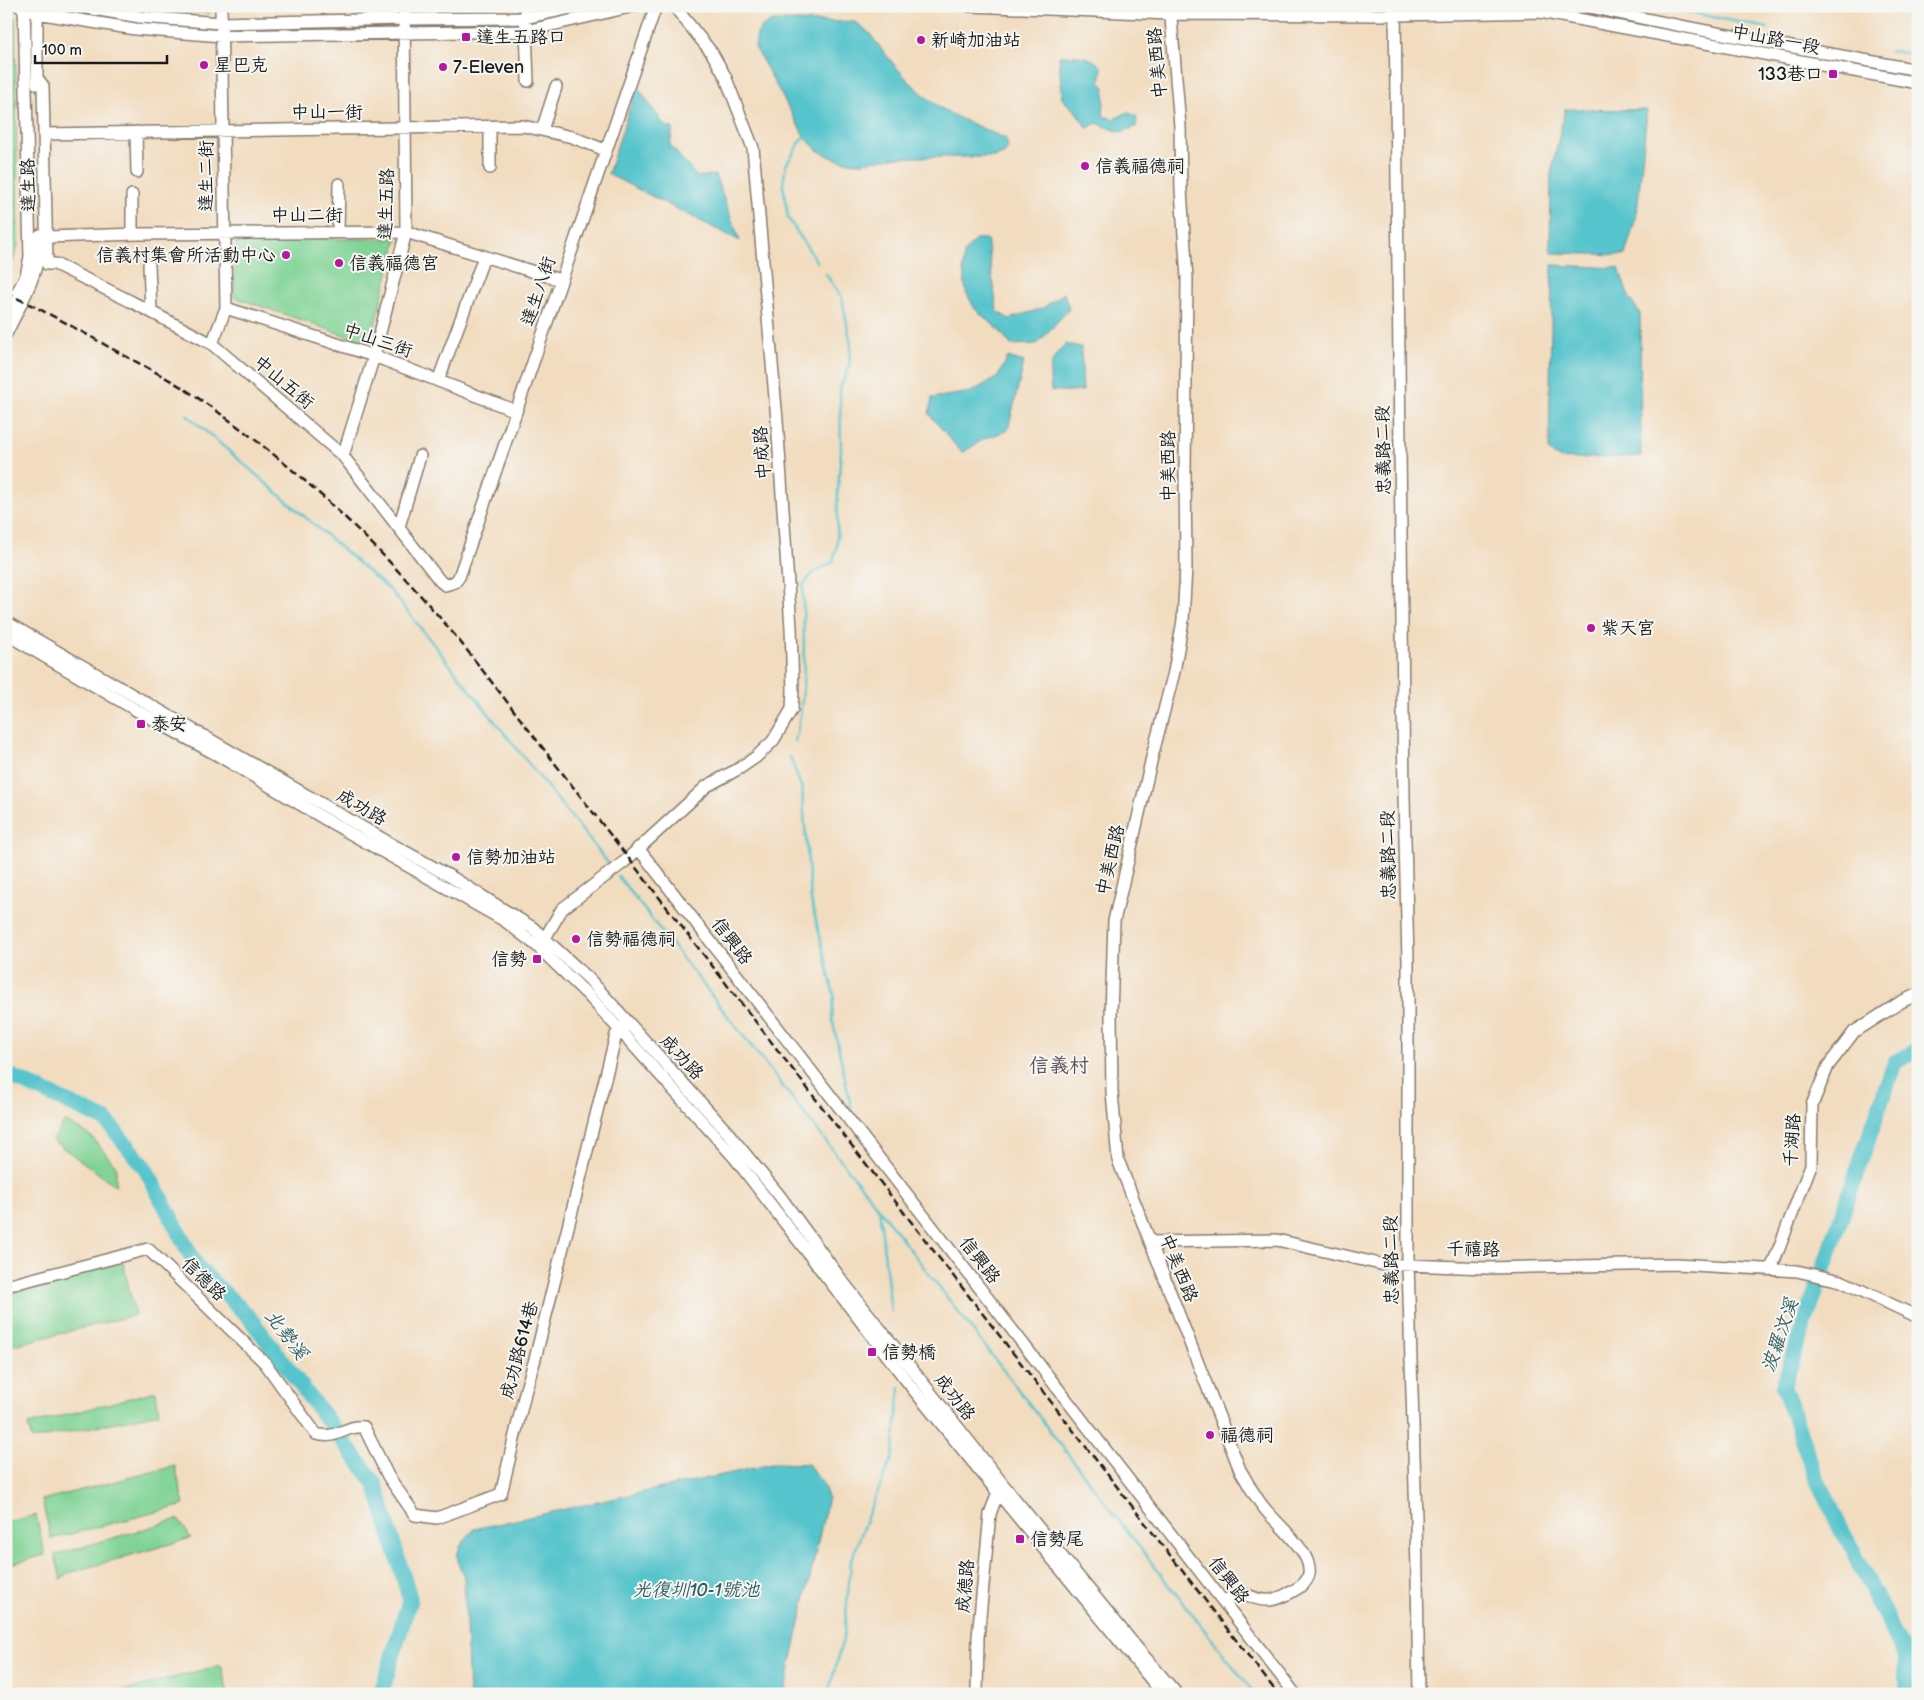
<svg xmlns="http://www.w3.org/2000/svg" width="1924" height="1700" font-family="'Balsamiq Sans','LXGW WenKai TC',sans-serif">
<style>
.green{fill:#80d395;stroke:#4e7858}
.water{fill:#56c4cc;stroke:#397074}
.lines{fill:none;stroke-linecap:round;stroke-linejoin:round}
.stream{stroke:#56c4cc;stroke-width:2.5}
.river{stroke:#56c4cc;stroke-width:16}
.minor-casing{stroke:#877c6e;stroke-width:14}
.minor{stroke:#fff;stroke-width:11}
.rail{stroke:#1c1c1c;stroke-width:2.5;stroke-dasharray:8 4;stroke-linecap:butt}
.poi-dot{fill:#b5179e;stroke:#f6f6f2;stroke-width:2}
.labels{text-anchor:middle;stroke-width:4;stroke-linejoin:round;paint-order:stroke}
.poi-label{font-size:18px;fill:#1c1c1c;stroke:#f6f6f2;text-anchor:start}
.street-label{font-size:18px;fill:#1c1c1c;stroke:#f6f6f2}
.water-label{font-size:19px;font-style:italic;fill:#335f62;stroke:#f6f6f2}
.quarter-label{font-size:20px;fill:#5e4f59;stroke:#f6f6f2}
</style>
<rect width="100%" height="100%" fill="#f6f6f2"/>
<filter id="ink" filterUnits="userSpaceOnUse"><feTurbulence type="fractalNoise" baseFrequency=".02" numOctaves="2"/><feDisplacementMap in="SourceGraphic" scale="10" xChannelSelector="R" yChannelSelector="G"/><feConvolveMatrix kernelMatrix="1 2 1 2 8 2 1 2 1" color-interpolation-filters="sRGB"/></filter>
<filter id="wash" filterUnits="userSpaceOnUse"><feTurbulence type="fractalNoise" baseFrequency=".0096" numOctaves="4" result="noise"/><feDisplacementMap in="SourceGraphic" scale="20" xChannelSelector="R" yChannelSelector="G"/><feGaussianBlur stdDeviation="1.12" result="paint"/><feColorMatrix in="noise" values="0 0 0 0 0 0 0 0 0 0 0 0 0 0 0 0 0 1.4 0 .05"/><feComposite in="paint" operator="in"/></filter>
<g filter="url(#wash)">
<rect width="100%" height="100%" fill="#f2dcbf"/>
<path class="green" d="M 123,6 L 211,6 L 210,13 L 162,11 Z
M 6,11 L 15,17 L 18,245 L 13,262 L 6,260 Z
M 236,239 L 397,239 L 370,344 L 234,297 Z
M 65,1121 L 92,1137 L 116,1166 L 116,1186 L 52,1140 Z
M 123,1262 L 135,1315 L 6,1347 L 6,1294 Z
M 156,1391 L 159,1413 L 32,1440 L 28,1425 Z
M 175,1466 L 184,1505 L 51,1539 L 42,1500 Z
M 36,1515 L 45,1555 L 6,1565 L 6,1522 Z
M 178,1519 L 191,1538 L 69,1573 L 61,1580 L 55,1555 Z
M 221,1665 L 228,1694 L 111,1694 Z"/>
<path class="water" d="M 773,21 L 854,22 C 869,28 877,45 888,57 C 901,74 917,90 934,103 C 955,119 982,127 1006,139 L 1008,147 L 1005,153 L 996,157 L 901,157 L 855,163 L 835,159 L 817,150 L 804,136 L 755,47 C 757,31 758,28 773,21 Z
M 1059,56 C 1076,56 1091,54 1102,68 L 1100,82 L 1105,87 L 1103,116 L 1114,119 L 1128,112 L 1137,117 L 1136,127 L 1120,132 L 1097,123 L 1087,128 L 1076,112 L 1062,99 Z
M 637,86 L 665,126 L 673,128 L 670,145 L 697,177 L 715,175 L 740,241 L 608,174 Z
M 1565,109 L 1647,110 L 1637,213 L 1625,255 L 1552,253 L 1550,248 L 1551,174 Z
M 976,239 L 987,239 L 997,311 L 1009,319 L 1043,308 L 1064,293 L 1069,309 L 1037,344 L 1011,345 L 999,330 L 975,309 L 966,292 L 963,269 L 964,253 Z
M 1552,265 L 1619,268 L 1628,295 L 1640,314 L 1641,456 L 1561,459 L 1549,452 Z
M 1065,344 L 1081,347 L 1083,391 L 1051,391 C 1049,368 1049,362 1065,344 Z
M 1008,357 L 1024,362 L 1008,430 L 984,439 L 962,453 L 929,414 L 932,398 L 971,392 L 998,377 Z
M 777,1463 L 808,1464 L 823,1484 L 828,1497 L 784,1694 L 469,1694 L 464,1577 C 452,1551 458,1549 474,1529 Z"/>
<g class="lines">
<path class="stream" d="M 1657,6 L 1768,28
M 1890,51 L 1918,54
M 804,136 L 786,165 L 783,184 L 788,218 L 817,262
M 187,415 L 391,591 L 608,863
M 795,741 C 808,693 803,634 803,585 L 813,573 L 833,562 L 837,545 L 838,489 L 841,450 L 840,388 L 849,368 L 851,345 L 842,298 L 826,274
M 790,757 L 802,789 L 811,900 L 834,995 L 832,1018 L 852,1111
M 618,876 L 879,1209 L 891,1311
M 879,1209 L 1158,1571 L 1255,1694
M 828,1694 L 844,1635 L 851,1562 L 869,1512 L 893,1456 L 900,1387"/>
<path class="river" d="M 6,1074 L 106,1120 L 145,1168 L 197,1267 L 249,1317 L 375,1483 L 410,1599 L 381,1694
M 1906,1694 L 1906,1657 L 1816,1478 L 1783,1386 L 1895,1062 L 1918,1050"/>
</g>
</g>
<g filter="url(#ink)">
<g class="lines">
<defs>
<path id="minor" d="M 19,6 L 37,13 L 135,29 L 222,36 L 526,31 L 634,6
M 76,6 L 140,17 L 221,23 L 404,19 L 525,18 L 580,6
M 525,6 L 528,81
M 970,6 L 1170,14 L 1395,15 L 1540,12 L 1918,83
M 1170,6 L 1180,126 L 1181,190 L 1187,278 L 1185,472 L 1186,567 L 1183,620 L 1174,672 L 1153,753 L 1114,921 L 1111,1015 L 1112,1092 L 1118,1160 L 1240,1470 C 1248,1483 1255,1497 1265,1509 C 1279,1527 1332,1567 1298,1588 C 1290,1593 1279,1599 1270,1600 C 1248,1602 1246,1584 1224,1602
M 1395,6 L 1404,797 L 1408,962 L 1408,1265 L 1416,1519 L 1419,1694
M 1586,6 C 1695,31 1807,49 1918,70
M 37,8 L 37,84
M 37,78 L 43,86 L 47,264 L 55,264 L 132,302 L 212,344 L 343,456 L 440,581 L 445,585 L 455,582 L 459,577 L 656,6
M 542,130 L 556,87
M 136,132 L 137,172
M 45,134 L 523,126 L 572,137 L 605,150
M 490,168 L 490,127
M 132,195 L 132,234
M 338,232 L 339,184
M 47,237 L 138,234 L 406,232 L 560,280
M 149,265 L 151,311
M 226,308 L 374,356 L 516,411
M 6,313 L 26,276 L 30,257 L 24,6
M 6,334 C 21,303 41,271 40,235
M 212,344 L 226,308 L 221,6
M 438,381 L 484,257
M 343,456 L 374,356 L 406,232 L 404,6
M 399,527 L 420,456
M 6,622 L 393,845 L 453,878 L 533,928 L 589,979 L 728,1133 L 779,1195 L 843,1282 L 1005,1487 L 1137,1648 L 1177,1694
M 6,634 L 136,710 L 221,757 L 325,819 L 505,921 L 536,945 L 589,996 L 734,1157 L 913,1389 L 1163,1694
M 638,848 L 1295,1694
M 541,941 L 545,938 L 562,909 L 624,862 L 707,786 L 740,768 L 756,757 L 773,741 L 792,709 L 793,690 L 791,628 L 777,420 L 753,148 L 725,76 L 712,53 L 674,6
M 1150,1242 L 1277,1240 L 1380,1264 L 1486,1268 L 1676,1264 L 1797,1271 L 1841,1281 L 1918,1317
M 1771,1269 L 1811,1165 L 1812,1105 L 1828,1066 L 1854,1032 L 1901,1002 L 1918,994
M 6,1286 L 148,1249 L 265,1363 L 316,1434 C 339,1440 344,1425 364,1427 L 388,1476 L 415,1515 L 437,1518 L 501,1494 L 526,1389 L 535,1359 L 616,1035 L 624,1026
M 977,1694 L 978,1637 L 990,1514 L 998,1492 L 1001,1490"/>
</defs>
<use href="#minor" class="minor-casing"/>
<use href="#minor" class="minor"/>
<path class="rail" d="M 6,293 C 41,309 74,327 107,346 C 132,360 159,373 183,388 C 291,459 385,549 466,649 L 1278,1694"/>
</g>
</g>
<g class="poi-dot">
<rect x="461" y="32" width="10" height="10" rx="2.5"/>
<circle cx="921" cy="40" r="5"/>
<circle cx="204" cy="65" r="5"/>
<circle cx="443" cy="67" r="5"/>
<rect x="1828" y="69" width="10" height="10" rx="2.5"/>
<circle cx="1085" cy="166" r="5"/>
<circle cx="286" cy="255" r="5"/>
<circle cx="339" cy="263" r="5"/>
<circle cx="1591" cy="628" r="5"/>
<rect x="136" y="719" width="10" height="10" rx="2.5"/>
<circle cx="456" cy="857" r="5"/>
<circle cx="576" cy="939" r="5"/>
<rect x="532" y="954" width="10" height="10" rx="2.5"/>
<rect x="867" y="1347" width="10" height="10" rx="2.5"/>
<circle cx="1210" cy="1435" r="5"/>
<rect x="1015" y="1534" width="10" height="10" rx="2.5"/>
</g>
<g class="labels">
<g class="poi-label">
<text x="476" y="43">達生五路口</text>
<text x="931" y="46">新崎加油站</text>
<text x="214" y="71">星巴克</text>
<text x="453" y="73">7-Eleven</text>
<text x="1823" y="80" text-anchor="end">133巷口</text>
<text x="1095" y="172">信義福德祠</text>
<text x="276" y="261" text-anchor="end">信義村集會所活動中心</text>
<text x="349" y="269">信義福德宮</text>
<text x="1601" y="634">紫天宮</text>
<text x="151" y="730">泰安</text>
<text x="466" y="863">信勢加油站</text>
<text x="586" y="945">信勢福德祠</text>
<text x="527" y="965" text-anchor="end">信勢</text>
<text x="882" y="1358">信勢橋</text>
<text x="1220" y="1441">福德祠</text>
<text x="1030" y="1545">信勢尾</text>
</g>
<g class="street-label">
<text transform="translate(1776 39) rotate(11)" y="6">中山路一段</text>
<text transform="translate(1157 63) rotate(-95)" y="6">中美西路</text>
<text x="327" y="118">中山一街</text>
<text transform="translate(206 176) rotate(-90)" y="6">達生二街</text>
<text transform="translate(28 185) rotate(-91)" y="6">達生路</text>
<text transform="translate(386 204) rotate(-88)" y="6">達生五路</text>
<text x="307" y="221">中山二街</text>
<text transform="translate(538 291) rotate(-71)" y="6">達生八街</text>
<text transform="translate(378 340) rotate(19)" y="6">中山三街</text>
<text transform="translate(284 382) rotate(40)" y="6">中山五街</text>
<text transform="translate(1383 450) rotate(-91)" y="6">忠義路二段</text>
<text transform="translate(762 453) rotate(-94)" y="6">中成路</text>
<text transform="translate(1168 466) rotate(-90)" y="6">中美西路</text>
<text transform="translate(362 807) rotate(30)" y="6">成功路</text>
<text transform="translate(1388 855) rotate(-91)" y="6">忠義路二段</text>
<text transform="translate(1110 860) rotate(-77)" y="6">中美西路</text>
<text transform="translate(732 941) rotate(52)" y="6">信興路</text>
<text transform="translate(682 1057) rotate(47)" y="6">成功路</text>
<text transform="translate(1792 1140) rotate(-86)" y="6">千湖路</text>
<text transform="translate(1473 1249) rotate(1)" y="6">千禧路</text>
<text transform="translate(980 1260) rotate(52)" y="6">信興路</text>
<text transform="translate(1391 1260) rotate(-91)" y="6">忠義路二段</text>
<text transform="translate(1179 1268) rotate(68)" y="6">中美西路</text>
<text transform="translate(204 1279) rotate(44)" y="6">信德路</text>
<text transform="translate(519 1350) rotate(-75)" y="6">成功路614巷</text>
<text transform="translate(955 1397) rotate(52)" y="6">成功路</text>
<text transform="translate(1229 1580) rotate(52)" y="6">信興路</text>
<text transform="translate(965 1586) rotate(-85)" y="6">成德路</text>
</g>
<g class="water-label">
<text transform="translate(287 1334) rotate(53)" y="7">北勢溪</text>
<text transform="translate(1779 1335) rotate(-71)" y="7">波羅汶溪</text>
<text x="696" y="1596">光復圳10-1號池</text>
</g>
<g class="quarter-label">
<text x="1059" y="1072">信義村</text>
</g>
</g>
<rect width="1924" height="1700" fill="none" stroke="#f6f6f2" stroke-width="25"/>
<path d="M35 55v8h132v-8" fill="none" stroke="#1c1c1c" stroke-width="2.5"/>
<text x="42" y="55" font-size="15" fill="#1c1c1c" stroke="#f6f6f2" stroke-width="4" paint-order="stroke">100 m</text>
</svg>
